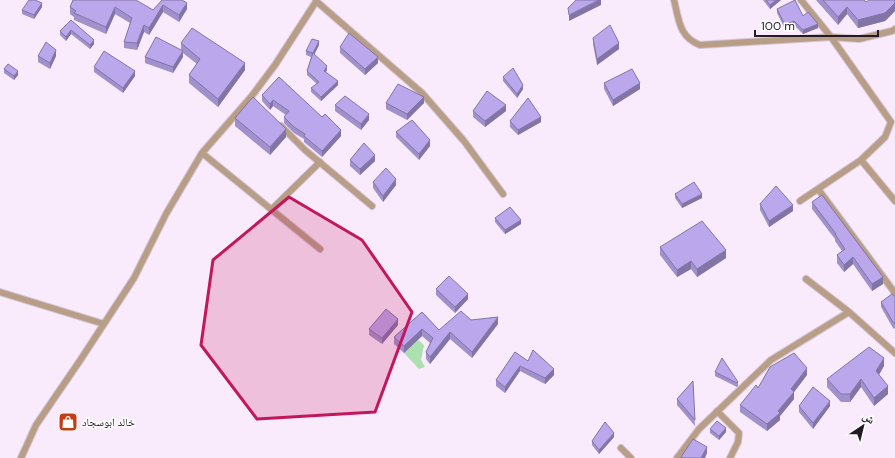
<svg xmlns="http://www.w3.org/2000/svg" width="895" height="458" font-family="'DM Sans','Noto Naskh Arabic',sans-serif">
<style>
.green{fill:#ace0b1}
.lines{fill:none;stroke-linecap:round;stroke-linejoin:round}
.minor-casing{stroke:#d2c5d5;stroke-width:8}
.minor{stroke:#b89e87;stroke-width:6}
.wall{fill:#a090cb}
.shaded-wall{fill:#8275a5}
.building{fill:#baa7ec;stroke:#8275a5}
.marked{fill:#c2185b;fill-opacity:0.2;stroke:#c2185b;stroke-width:3;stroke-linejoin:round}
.labels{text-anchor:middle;stroke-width:3.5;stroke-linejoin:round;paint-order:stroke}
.poi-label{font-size:11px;fill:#231a25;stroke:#fff;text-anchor:start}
</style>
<rect width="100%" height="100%" fill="#f9eafc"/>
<path class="green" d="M 418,340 L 424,345 L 421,360 L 425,367 L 419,369 L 404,353 Z"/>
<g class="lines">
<defs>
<path id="minor" d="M 674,0 C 679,20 679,37 700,45 L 831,37 L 859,39 L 892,31 L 895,29
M 316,1 L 422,93 L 464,141 L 503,194
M 281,126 L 305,150 L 372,206
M 202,153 L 320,249
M 861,160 L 895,201
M 818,189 L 895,293
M 800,201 L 861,160 L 885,137 L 891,122 L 831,37 L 801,0
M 272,209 L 320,162
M 806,279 L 849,312 L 895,353
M 0,292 L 104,324
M 717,411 L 739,433 L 738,442 L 730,458
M 621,448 L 631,458
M 21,458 L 36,425 L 81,359 L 134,278 L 166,214 L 202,153 L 251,97 L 275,65 L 317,0
M 677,458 L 699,429 L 771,360 L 849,312"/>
</defs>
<use href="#minor" class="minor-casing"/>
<use href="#minor" class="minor"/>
</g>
<path class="wall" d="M 73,0 L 153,10 L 162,0 L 187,9 L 179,22 L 163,12 L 149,35 L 144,32 L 137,50 L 124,48 L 124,42 L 130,23 L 115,14 L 106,34 L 74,20 L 74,17 L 70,14 L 70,7 Z
M 763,0 L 781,0 L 770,9 Z
M 816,0 L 864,0 L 866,2 L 895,1 L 895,11 L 885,21 L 858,28 L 847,14 L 838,25 Z
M 42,7 L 34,19 L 22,14 L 22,10 Z
M 777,9 L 803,16 L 818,28 L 803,34 L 794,25 L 785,29 L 777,13 Z
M 71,20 L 94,44 L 90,49 L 71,34 L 66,41 L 60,35 L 60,31 Z
M 593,38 L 619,49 L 597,65 L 593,44 Z
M 181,43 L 245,70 L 218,107 L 189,83 L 189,75 L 197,64 L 183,53 L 183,57 L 173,73 L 145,63 L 145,57 L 181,50 Z
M 319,45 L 314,55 L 327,70 L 326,72 L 338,85 L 321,101 L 311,92 L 311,88 L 317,84 L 307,75 L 307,71 L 311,57 L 306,55 L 306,51 Z
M 340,47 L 378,63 L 365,75 L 340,53 Z
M 38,56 L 56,56 L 50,69 L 38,62 Z
M 94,67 L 135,76 L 123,93 L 94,72 Z
M 4,69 L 18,75 L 14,80 L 4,73 Z
M 279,77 L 341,136 L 322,157 L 304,142 L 304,139 L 294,133 L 284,123 L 284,117 L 286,115 L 273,106 L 270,110 L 262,101 L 262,95 Z
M 503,77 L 523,89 L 517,98 L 503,81 Z
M 604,83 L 640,89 L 613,106 L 604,89 Z
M 386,103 L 424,103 L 407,120 L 386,109 Z
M 335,105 L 369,120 L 361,130 L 335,111 Z
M 473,111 L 506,111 L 485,127 L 473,117 Z
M 235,118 L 286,137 L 270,155 L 235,126 Z
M 510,121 L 541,122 L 518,135 L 510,127 Z
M 396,132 L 430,146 L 419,160 L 396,137 Z
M 350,160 L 375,161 L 360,175 L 350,166 Z
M 373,182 L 396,185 L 383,202 L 373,188 Z
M 675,194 L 702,198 L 682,208 L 675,198 Z
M 812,202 L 883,284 L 872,291 L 853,264 L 844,272 L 837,263 L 837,255 L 842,251 L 835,241 L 835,239 L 812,209 Z
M 760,204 L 793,211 L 769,227 L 760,210 Z
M 495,218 L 521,224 L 505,234 L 495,222 Z
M 660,247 L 726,258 L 697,277 L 691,269 L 677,277 L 660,255 Z
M 436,289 L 468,299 L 455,313 L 436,295 Z
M 895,296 L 895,329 L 893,328 L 881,307 L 881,302 Z
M 422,312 L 439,330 L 471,320 L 498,324 L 472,358 L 450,339 L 430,364 L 426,359 L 426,352 L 430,343 L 422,336 L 404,353 L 394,344 L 394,337 Z
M 398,325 L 382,344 L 369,335 L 369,329 Z
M 528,361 L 554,375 L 545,384 L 520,371 L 505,393 L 496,386 L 496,380 Z
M 884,366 L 879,375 L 888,394 L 874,406 L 861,387 L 850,402 L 841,402 L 827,387 L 827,379 Z
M 715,372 L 738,382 L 738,386 L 737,387 L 715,376 Z
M 807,375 L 794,392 L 794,399 L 780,416 L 780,420 L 767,431 L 740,412 L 740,405 L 758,388 Z
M 693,381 L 695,426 L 677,405 L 677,399 Z
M 799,406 L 830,406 L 813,429 L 799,412 Z
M 710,429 L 726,432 L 719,440 L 710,433 Z
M 614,437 L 599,454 L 592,445 L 592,441 Z"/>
<path class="shaded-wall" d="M 599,0 L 601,0 L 601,5 L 569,21 L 569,15 Z
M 776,0 L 781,0 L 770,9 L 770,5 Z
M 42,3 L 42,7 L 34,19 L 34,15 Z
M 187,3 L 187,9 L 179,22 L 179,15 Z
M 895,3 L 895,11 L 885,21 L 858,28 L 858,20 Z
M 163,5 L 163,12 L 149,35 L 149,28 Z
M 115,7 L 115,14 L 106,34 L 106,27 Z
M 847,7 L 847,14 L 838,25 L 838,17 Z
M 794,21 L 794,25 L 785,29 L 785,25 Z
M 818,24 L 818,28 L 803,34 L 803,30 Z
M 144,25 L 144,32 L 137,50 L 137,43 Z
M 71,30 L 71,34 L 66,41 L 66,37 Z
M 94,40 L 94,44 L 90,49 L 90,45 Z
M 319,41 L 319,45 L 313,57 L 313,53 Z
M 619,43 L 619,49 L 597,65 L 597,59 Z
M 56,50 L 56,56 L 50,69 L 50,63 Z
M 183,51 L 183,57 L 173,73 L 173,67 Z
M 378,57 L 378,63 L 365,75 L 365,69 Z
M 245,63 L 245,70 L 218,107 L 218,99 Z
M 327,66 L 327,70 L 324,75 L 324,71 Z
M 18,71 L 18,75 L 14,80 L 14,76 Z
M 135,71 L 135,76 L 123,93 L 123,88 Z
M 338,81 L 338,85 L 321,101 L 321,97 Z
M 640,83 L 640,89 L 613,106 L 613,100 Z
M 523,85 L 523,89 L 517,98 L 517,94 Z
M 424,97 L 424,103 L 407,120 L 407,114 Z
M 273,100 L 273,106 L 270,110 L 270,104 Z
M 506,105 L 506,111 L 485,127 L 485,121 Z
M 369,114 L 369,120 L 361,130 L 361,124 Z
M 541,117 L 541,122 L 518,135 L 518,130 Z
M 286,129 L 286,137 L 270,155 L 270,147 Z
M 341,130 L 341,136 L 322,157 L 322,151 Z
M 430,140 L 430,146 L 419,160 L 419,154 Z
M 375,155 L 375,161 L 360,175 L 360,169 Z
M 396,179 L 396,185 L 383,202 L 383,196 Z
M 702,194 L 702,198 L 682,208 L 682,204 Z
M 793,205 L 793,211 L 769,227 L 769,221 Z
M 521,220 L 521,224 L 505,234 L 505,230 Z
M 726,250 L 726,258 L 697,277 L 697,269 Z
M 853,257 L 853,264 L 844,272 L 844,265 Z
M 691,261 L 691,269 L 677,277 L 677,270 Z
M 883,277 L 883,284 L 872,291 L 872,284 Z
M 468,294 L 468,299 L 455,313 L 455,307 Z
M 498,317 L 498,324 L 472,358 L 472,352 Z
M 398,319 L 398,325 L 382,344 L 382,338 Z
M 422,329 L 422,336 L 404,353 L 404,346 Z
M 450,332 L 450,339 L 430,364 L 430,357 Z
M 884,358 L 884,366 L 876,379 L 876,371 Z
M 520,366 L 520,371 L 505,393 L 505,387 Z
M 807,368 L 807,375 L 791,396 L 791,389 Z
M 554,369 L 554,375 L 545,384 L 545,378 Z
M 861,379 L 861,387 L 850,402 L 850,394 Z
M 888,386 L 888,394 L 874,406 L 874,398 Z
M 794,392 L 794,399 L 780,416 L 780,420 L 767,431 L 767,424 Z
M 830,401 L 830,406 L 813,429 L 813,423 Z
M 726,428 L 726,432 L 719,440 L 719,436 Z
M 614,433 L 614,437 L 599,454 L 599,450 Z
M 707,447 L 707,453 L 705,458 L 701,458 Z"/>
<path class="building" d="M 29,0 L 35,0 L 42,3 L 34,15 L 22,10 Z
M 73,0 L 136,0 L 153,10 L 162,0 L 182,0 L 187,3 L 179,15 L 163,5 L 149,28 L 144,25 L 137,43 L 124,42 L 132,18 L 115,7 L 106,27 L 74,13 L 76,11 L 70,7 Z
M 576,0 L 599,0 L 569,15 L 568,8 Z
M 766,0 L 776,0 L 770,5 Z
M 795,0 L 803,16 L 808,12 L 818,24 L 803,30 L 794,21 L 785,25 L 777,9 Z
M 823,0 L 864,0 L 866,2 L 869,0 L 894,0 L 895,1 L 895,3 L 885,13 L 858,20 L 847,7 L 838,17 Z
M 71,20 L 94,40 L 90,45 L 71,30 L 66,37 L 60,31 Z
M 610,25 L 619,43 L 597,59 L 593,38 Z
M 192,28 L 245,63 L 218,99 L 189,75 L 200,59 L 181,43 Z
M 349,33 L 378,57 L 365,69 L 340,47 Z
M 156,37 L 183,51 L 173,67 L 145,57 Z
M 312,39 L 319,41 L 313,53 L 306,51 Z
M 46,42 L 56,50 L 50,63 L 38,56 Z
M 104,51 L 135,71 L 123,88 L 94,67 Z
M 313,53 L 327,66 L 324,71 L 338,81 L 321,97 L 311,88 L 319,82 L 307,71 Z
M 8,64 L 18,71 L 14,76 L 4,69 Z
M 513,68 L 523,85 L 517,94 L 503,77 Z
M 632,69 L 640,83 L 613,100 L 604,83 Z
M 279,77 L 322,117 L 325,114 L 341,130 L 322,151 L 304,136 L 305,134 L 294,127 L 284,117 L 289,111 L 273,100 L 270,104 L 262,95 Z
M 398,84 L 424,97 L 407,114 L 386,103 Z
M 487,91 L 506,105 L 485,121 L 473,111 Z
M 345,96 L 369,114 L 361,124 L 335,105 Z
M 253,97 L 286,129 L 270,147 L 235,118 Z
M 528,98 L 541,117 L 518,130 L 510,121 Z
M 412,120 L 430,140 L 419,154 L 396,132 Z
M 364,143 L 375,155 L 360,169 L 350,160 Z
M 386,168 L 396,179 L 383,196 L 373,182 Z
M 694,182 L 702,194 L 682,204 L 675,194 Z
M 776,186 L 793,205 L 769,221 L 760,204 Z
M 822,195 L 883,277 L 872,284 L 853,257 L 844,265 L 837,255 L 845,249 L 835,234 L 836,234 L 812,202 Z
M 510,207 L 521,220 L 505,230 L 495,218 Z
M 702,221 L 726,250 L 697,269 L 691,261 L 677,270 L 660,247 Z
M 449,276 L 468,294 L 455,307 L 436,289 Z
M 892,294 L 895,296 L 895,324 L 893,322 L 881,302 Z
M 386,309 L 398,319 L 382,338 L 369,329 Z
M 461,311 L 471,320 L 498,317 L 472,352 L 450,332 L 430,357 L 426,352 L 433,338 L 422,329 L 404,346 L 394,337 L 422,312 L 439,330 Z
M 869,347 L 884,358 L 876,371 L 888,386 L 874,398 L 861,379 L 850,394 L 841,394 L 827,379 Z
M 533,350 L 554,369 L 545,378 L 520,366 L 505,387 L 496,380 L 515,352 L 528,361 Z
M 794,353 L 807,368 L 791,389 L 794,392 L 778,411 L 780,413 L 767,424 L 740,405 L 756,385 L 758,388 L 770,367 Z
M 722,358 L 738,382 L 737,383 L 715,372 Z
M 693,381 L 695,420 L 677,399 Z
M 813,387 L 830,401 L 813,423 L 799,406 Z
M 717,421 L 726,428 L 719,436 L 710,429 Z
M 605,422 L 614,433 L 599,450 L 592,441 Z
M 693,439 L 707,447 L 701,458 L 684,458 L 681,457 Z"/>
<path class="marked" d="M 289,197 L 362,240 L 412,312 L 375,412 L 257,419 L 201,345 L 213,260 Z"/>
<defs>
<symbol id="shop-square" viewBox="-11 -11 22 22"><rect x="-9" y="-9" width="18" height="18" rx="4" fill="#c43c11" stroke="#fff"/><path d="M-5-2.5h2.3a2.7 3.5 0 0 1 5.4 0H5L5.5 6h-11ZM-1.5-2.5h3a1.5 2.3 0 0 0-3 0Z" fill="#fff"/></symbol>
</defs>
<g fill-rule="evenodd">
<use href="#shop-square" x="57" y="411" width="22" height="22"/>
</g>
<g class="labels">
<g class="poi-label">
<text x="82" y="426">خالد ابوسجاد</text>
</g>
</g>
<g transform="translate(863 426) rotate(35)" stroke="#ffffff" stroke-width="3" paint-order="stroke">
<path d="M0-3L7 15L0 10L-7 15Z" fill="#231a25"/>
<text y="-6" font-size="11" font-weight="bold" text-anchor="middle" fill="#231a25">ش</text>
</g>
<path d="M755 30v6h123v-6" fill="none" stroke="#231a25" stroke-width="2"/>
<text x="761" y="30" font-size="12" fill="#231a25" stroke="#ffffff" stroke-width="3" paint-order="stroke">100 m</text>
</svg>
